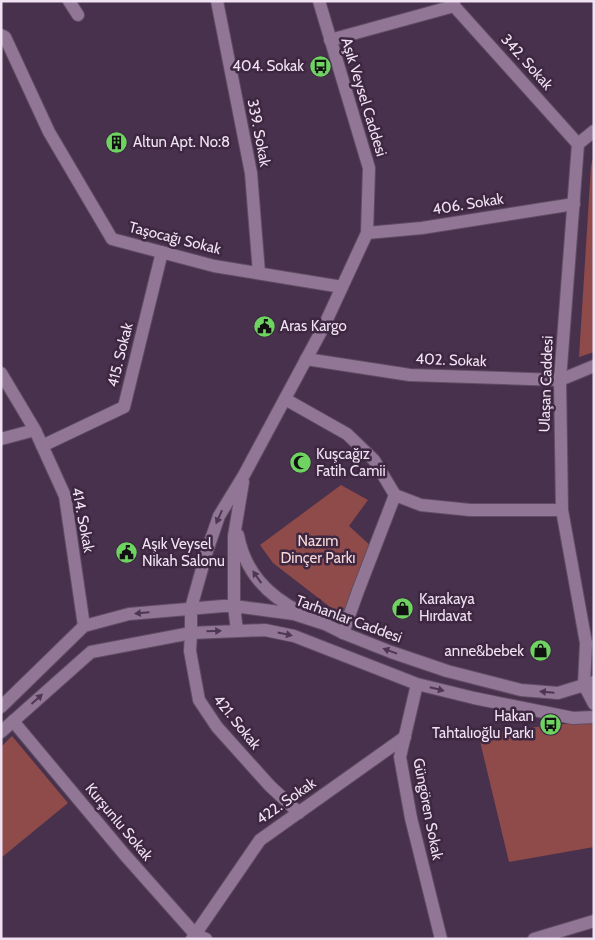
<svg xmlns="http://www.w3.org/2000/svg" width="595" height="940" font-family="Cabin,sans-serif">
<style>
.green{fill:#8f4a4a}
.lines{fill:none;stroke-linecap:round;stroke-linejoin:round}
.street-casing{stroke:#604d64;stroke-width:14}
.secondary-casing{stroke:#604d64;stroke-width:14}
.street{stroke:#917795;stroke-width:12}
.secondary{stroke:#917795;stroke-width:12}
.oneway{fill:#4e3752}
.labels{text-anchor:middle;stroke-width:5;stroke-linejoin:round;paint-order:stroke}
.street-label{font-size:15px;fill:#f0e2f3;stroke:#3d2741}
.poi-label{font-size:15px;fill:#f0e2f3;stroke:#3d2741;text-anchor:start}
.park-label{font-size:15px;fill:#f7d8d7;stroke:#3d2741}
</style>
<rect width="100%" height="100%" fill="#48314c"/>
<path class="green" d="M 594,154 L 594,352 L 579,357 L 591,166 Z
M 341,485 L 368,500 L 349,526 L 372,547 L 343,617 L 273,563 L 260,545 Z
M 594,721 L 594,847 L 509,862 L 478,733 Z
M 12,736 L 68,803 L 1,858 L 1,747 Z"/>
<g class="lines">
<defs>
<path id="street" d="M 69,1 L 78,15
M 217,1 L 251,173 L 259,273
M 454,1 L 454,6 L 578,144
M 1,35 L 5,37 L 49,132 L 112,239 L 214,266 L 342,287
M 330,40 L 454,6
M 367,233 L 422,228 L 574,204
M 306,359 L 410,375 L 560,380 L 594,366
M 1,373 L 35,430 L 65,496 L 84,626
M 285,399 L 347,434 L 374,460 L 395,495 L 421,505 L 470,510 L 562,510
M 1,439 L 35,430
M 42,446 L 124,407 L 162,252
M 191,633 L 190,651 L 199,700 L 217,727 L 270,786 L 299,813
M 343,633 L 358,591 L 395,495
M 584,685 L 586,643
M 13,721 L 124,854 L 195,934 L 206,939
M 192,939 L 260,840 L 405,737
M 534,939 L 594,921"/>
<path id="secondary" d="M 238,535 C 245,572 267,595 300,612
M 237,631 L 234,606 L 234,536 L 243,482
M 191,633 L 191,608 L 207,551 L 219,516 L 244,475 L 324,326 L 367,233 L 369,168 L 319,1
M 586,643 L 562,510 L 560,380 L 578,144 L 594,131
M 417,684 L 400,757 L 411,818 L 441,939
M 584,685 L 594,704
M 1,707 L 84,626 L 129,614 L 223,606 L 234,606 L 294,614 L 325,624 L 343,633 L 391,652 L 447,671 L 521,690 L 558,693 L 594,682
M 1,732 L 91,652 L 191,633 L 265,630 L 294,636 L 417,684 L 474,698 L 573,718 L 594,717"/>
</defs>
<use href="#street" class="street-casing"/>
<use href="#secondary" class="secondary-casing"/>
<use href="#street" class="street"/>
<use href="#secondary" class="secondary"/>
</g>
<defs><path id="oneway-solid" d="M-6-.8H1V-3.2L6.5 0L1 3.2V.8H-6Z" transform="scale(1.25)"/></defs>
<g class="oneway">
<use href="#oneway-solid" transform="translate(219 517) rotate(114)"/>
<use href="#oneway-solid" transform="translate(257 577) rotate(-125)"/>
<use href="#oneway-solid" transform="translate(142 613) rotate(175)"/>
<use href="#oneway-solid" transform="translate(214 631) rotate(-2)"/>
<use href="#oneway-solid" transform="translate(285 634) rotate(12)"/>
<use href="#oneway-solid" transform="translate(390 651) rotate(-160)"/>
<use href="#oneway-solid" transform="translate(437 689) rotate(14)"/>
<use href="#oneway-solid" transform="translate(547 692) rotate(-175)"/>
<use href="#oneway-solid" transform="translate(37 699) rotate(-42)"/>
</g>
<defs>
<symbol id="bus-disc" viewBox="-11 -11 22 22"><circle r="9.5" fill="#6ed361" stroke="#3d2741"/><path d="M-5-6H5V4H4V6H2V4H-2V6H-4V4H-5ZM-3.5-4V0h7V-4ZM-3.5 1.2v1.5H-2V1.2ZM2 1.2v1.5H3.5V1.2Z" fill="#111"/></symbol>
<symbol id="building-disc" viewBox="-11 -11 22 22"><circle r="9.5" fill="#6ed361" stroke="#3d2741"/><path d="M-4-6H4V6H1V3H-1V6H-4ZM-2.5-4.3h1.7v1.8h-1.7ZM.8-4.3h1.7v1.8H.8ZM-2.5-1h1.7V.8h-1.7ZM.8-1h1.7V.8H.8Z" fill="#111"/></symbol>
<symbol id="civic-disc" viewBox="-11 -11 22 22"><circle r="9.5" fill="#6ed361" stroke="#3d2741"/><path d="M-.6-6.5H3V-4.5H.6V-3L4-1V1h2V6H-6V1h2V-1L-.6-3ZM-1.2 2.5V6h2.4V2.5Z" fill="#111"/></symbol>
<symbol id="mosque-disc" viewBox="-11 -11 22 22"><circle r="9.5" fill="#6ed361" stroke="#3d2741"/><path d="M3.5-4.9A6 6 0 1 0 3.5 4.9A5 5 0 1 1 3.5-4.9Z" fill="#111"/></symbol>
<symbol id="shop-disc" viewBox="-11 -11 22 22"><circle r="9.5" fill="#6ed361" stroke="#3d2741"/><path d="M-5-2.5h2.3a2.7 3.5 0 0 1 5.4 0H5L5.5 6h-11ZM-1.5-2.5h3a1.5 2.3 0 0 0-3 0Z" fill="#111"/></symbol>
</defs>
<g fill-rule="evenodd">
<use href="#bus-disc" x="308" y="54" width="25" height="25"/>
<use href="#building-disc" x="104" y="130" width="25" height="25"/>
<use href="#civic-disc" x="252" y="314" width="25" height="25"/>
<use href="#mosque-disc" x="288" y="450" width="25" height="25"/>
<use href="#civic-disc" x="114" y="540" width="25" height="25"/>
<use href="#shop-disc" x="390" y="596" width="25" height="25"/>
<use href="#shop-disc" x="528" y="638" width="25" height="25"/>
<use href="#bus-disc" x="538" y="712" width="25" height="25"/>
</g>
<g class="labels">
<g class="street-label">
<text transform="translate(527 62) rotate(48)" y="5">342. Sokak</text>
<text transform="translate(364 97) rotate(73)" y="5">Aşık Veysel Caddesi</text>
<text transform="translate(259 133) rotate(79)" y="5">339. Sokak</text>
<text transform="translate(468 204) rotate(-9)" y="5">406. Sokak</text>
<text transform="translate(175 238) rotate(14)" y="5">Taşocağı Sokak</text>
<text transform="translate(120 355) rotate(-76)" y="5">415. Sokak</text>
<text transform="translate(451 360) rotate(2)" y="5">402. Sokak</text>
<text transform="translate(546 384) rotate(-88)" y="5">Ulaşan Caddesi</text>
<text transform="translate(83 520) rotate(79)" y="5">414. Sokak</text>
<text transform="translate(349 619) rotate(20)" y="5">Tarhanlar Caddesi</text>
<text transform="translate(237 722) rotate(51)" y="5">421. Sokak</text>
<text transform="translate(286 801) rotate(-35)" y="5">422. Sokak</text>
<text transform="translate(428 809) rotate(79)" y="5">Güngören Sokak</text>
<text transform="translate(119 822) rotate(50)" y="5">Kurşunlu Sokak</text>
</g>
<g class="poi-label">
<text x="304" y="71" text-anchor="end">404. Sokak</text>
<text x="133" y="147">Altun Apt. No:8</text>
<text x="280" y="331">Aras Kargo</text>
<text x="316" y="459">Kuşcağız<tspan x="316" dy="17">Fatih Camii</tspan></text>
<text x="142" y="549">Aşık Veysel<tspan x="142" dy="17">Nikah Salonu</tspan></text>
<text x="419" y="604">Karakaya<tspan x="419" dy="17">Hırdavat</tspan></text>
<text x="524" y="656" text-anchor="end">anne&amp;bebek</text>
<text x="534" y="721" text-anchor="end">Hakan<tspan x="534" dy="17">Tahtalıoğlu Parkı</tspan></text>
</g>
<g class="park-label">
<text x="318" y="546">Nazım<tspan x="318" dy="17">Dinçer Parkı</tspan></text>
</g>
</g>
<rect width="595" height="940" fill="none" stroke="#f0e2f3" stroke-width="5"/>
</svg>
